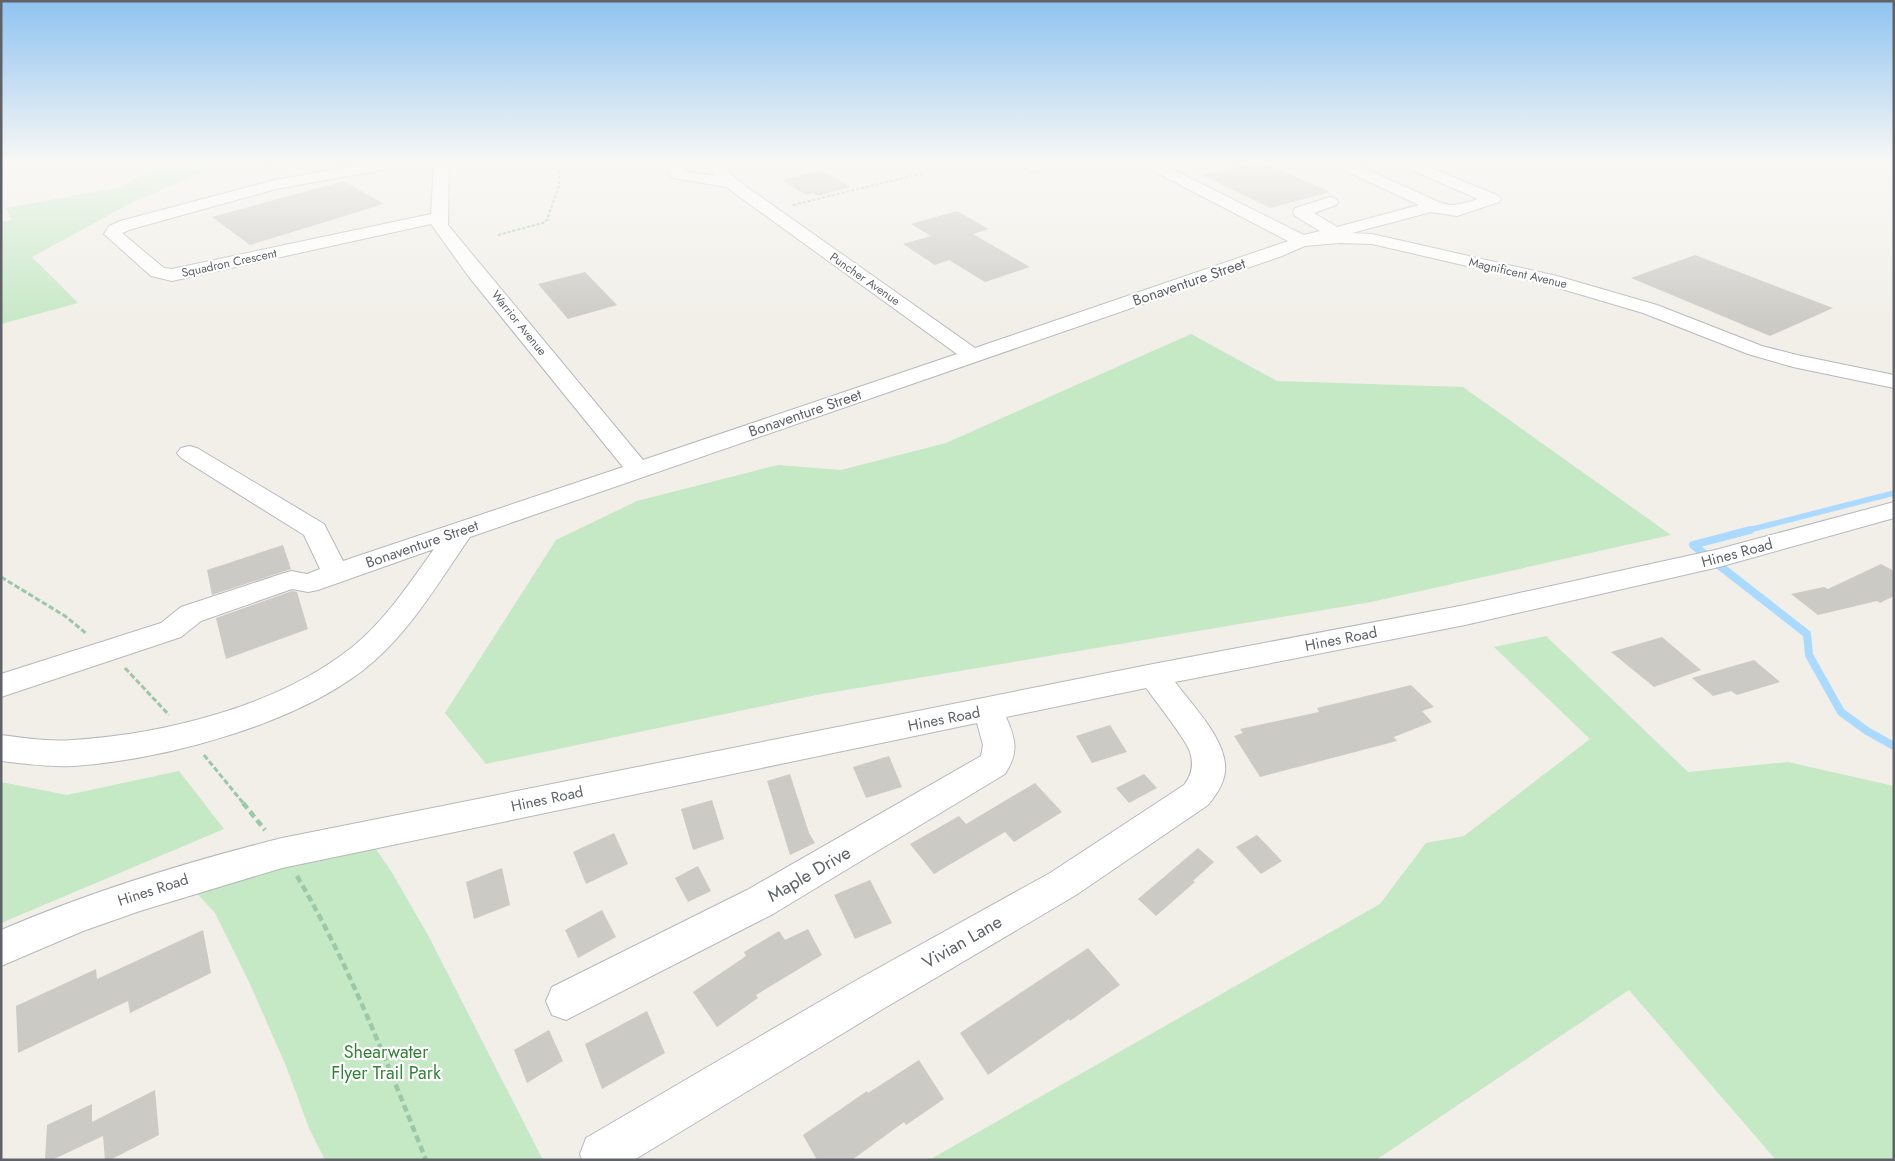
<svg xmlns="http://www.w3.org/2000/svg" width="1895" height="1161" font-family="Jost,sans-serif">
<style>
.green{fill:#c5e8c5}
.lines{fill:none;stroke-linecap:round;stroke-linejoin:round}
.stream-far1{stroke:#aadaff;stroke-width:5.5}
.stream{stroke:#aadaff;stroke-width:8}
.building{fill:#cccac5}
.minor-casing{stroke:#b5b8bc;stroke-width:2}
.path-far2{stroke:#9cc7a9;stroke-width:2;stroke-dasharray:3 2;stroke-linecap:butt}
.path-far1{stroke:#9cc7a9;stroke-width:3;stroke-dasharray:5.5 2.5;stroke-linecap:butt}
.path{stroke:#9cc7a9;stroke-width:4.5;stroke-dasharray:7 4;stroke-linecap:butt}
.minor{fill:#fff;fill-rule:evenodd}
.labels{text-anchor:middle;stroke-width:4.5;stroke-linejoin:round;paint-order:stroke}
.far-street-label{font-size:12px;fill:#5f6368;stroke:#fff}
.street-label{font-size:15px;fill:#5f6368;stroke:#fff}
.near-street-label{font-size:18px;fill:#5f6368;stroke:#fff}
.near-park-label{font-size:18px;fill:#348238;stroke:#fff}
</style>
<rect width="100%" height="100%" fill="#f1efe8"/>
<path class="green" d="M 165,163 L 225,163 L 131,203 L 32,257 L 78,303 L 1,324 L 1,222 L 12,220 L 6,208 L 121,187 Z
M 1191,334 L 1277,381 L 1463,387 L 1671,535 L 1371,602 L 816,695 L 486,764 L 445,713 L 556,540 L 637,501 L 778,465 L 841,470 L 946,443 Z
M 1546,636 L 1688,772 L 1788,762 L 1894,786 L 1894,1160 L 1776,1160 L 1629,990 L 1376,1160 L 929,1160 L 1380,904 L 1426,843 L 1464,836 L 1590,739 L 1494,647 Z
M 179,771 L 224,829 L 1,923 L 1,782 L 67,795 Z
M 371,842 L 391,871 L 429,937 L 543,1160 L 325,1160 L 309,1128 L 286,1066 L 250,984 L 215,913 L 196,892 Z"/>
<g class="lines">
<path class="stream-far1" d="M 1745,531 L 1894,493"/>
<path class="stream" d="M 1750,530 L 1693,545 L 1807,634 L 1809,655 L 1841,712 L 1867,731 L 1894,746"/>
</g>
<path class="building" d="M 1254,163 L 1265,163 L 1330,192 L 1270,208 L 1202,175 Z
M 822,170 L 851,187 L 818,196 L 813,193 L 806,195 L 782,180 Z
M 344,181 L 384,204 L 250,245 L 212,217 Z
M 957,211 L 989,229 L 973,234 L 1030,267 L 985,282 L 949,260 L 935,265 L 903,244 L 931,236 L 911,224 Z
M 1695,255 L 1833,308 L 1770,336 L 1631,278 Z
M 585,272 L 617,305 L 568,319 L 538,284 Z
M 283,545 L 291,569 L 212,595 L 207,570 Z
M 1881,564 L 1894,571 L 1894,596 L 1880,603 L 1877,601 L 1818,615 L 1791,594 L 1824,587 L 1828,589 Z
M 292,591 L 297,592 L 308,629 L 226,659 L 216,618 Z
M 1662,637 L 1701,670 L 1654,687 L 1611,652 Z
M 1754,660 L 1780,682 L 1737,695 L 1731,691 L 1713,696 L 1692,678 Z
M 1411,685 L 1434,707 L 1422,711 L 1432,722 L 1394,737 L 1397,741 L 1260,777 L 1234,736 L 1243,733 L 1240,729 L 1319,712 L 1317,708 Z
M 1110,725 L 1127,752 L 1092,763 L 1076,736 Z
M 889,756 L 902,787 L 866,798 L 853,767 Z
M 790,774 L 809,833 L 815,843 L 790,855 L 767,781 Z
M 1144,774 L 1157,788 L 1129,803 L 1116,788 Z
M 1035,783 L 1062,812 L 1014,842 L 1005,832 L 934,874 L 910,844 L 959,816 L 966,824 Z
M 712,800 L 724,839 L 693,850 L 681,809 Z
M 614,833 L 628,864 L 586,884 L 573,852 Z
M 1257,835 L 1282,861 L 1261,874 L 1236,847 Z
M 1198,848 L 1214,862 L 1193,881 L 1195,882 L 1156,916 L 1138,899 Z
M 698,866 L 711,891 L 688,902 L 675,878 Z
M 502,868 L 510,905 L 474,919 L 466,882 Z
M 870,880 L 892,923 L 855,939 L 834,895 Z
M 602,910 L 616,937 L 578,958 L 565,930 Z
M 808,929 L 822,955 L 756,995 L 758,998 L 717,1027 L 693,992 L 746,956 L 744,952 L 779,931 L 785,940 Z
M 203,930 L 211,973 L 130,1013 L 128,1001 L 18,1053 L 16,1006 L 96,969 L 97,979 Z
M 1088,948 L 1120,985 L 1070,1021 L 1069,1019 L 988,1075 L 960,1033 Z
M 647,1011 L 665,1053 L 602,1089 L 585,1044 Z
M 549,1030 L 563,1061 L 527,1083 L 514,1050 Z
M 919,1060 L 944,1099 L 906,1125 L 904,1122 L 852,1160 L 817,1160 L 803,1135 L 867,1091 L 868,1093 Z
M 155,1090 L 159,1135 L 110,1160 L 105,1160 L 103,1136 L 52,1160 L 45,1160 L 47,1125 L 92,1104 L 92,1122 Z"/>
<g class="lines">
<defs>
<path id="minor" d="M 372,163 L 402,163 L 399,166 L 394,168 L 276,189 L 132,229 L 122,233 L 164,268 L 172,269 L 431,214 L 434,163 L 449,163 L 448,225 L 643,460 L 957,354 L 726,187 L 673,178 L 668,172 L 670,163 L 684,163 L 684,171 L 716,176 L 704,163 L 720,163 L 737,180 L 975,348 L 1288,241 L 1144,166 L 1142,163 L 1160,163 L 1304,235 L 1320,231 L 1295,216 L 1293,212 L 1295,208 L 1330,197 L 1336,199 L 1338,202 L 1336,205 L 1314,213 L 1337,227 L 1419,205 L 1335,166 L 1333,163 L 1352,163 L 1430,198 C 1450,208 1456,206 1478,199 L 1402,166 L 1399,163 L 1419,163 L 1499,196 L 1501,199 L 1499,202 L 1457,216 L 1431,212 L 1352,233 L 1372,234 L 1557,276 L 1657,305 L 1762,346 L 1797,355 L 1894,375 L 1894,388 L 1793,367 L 1748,354 L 1643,313 L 1545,284 L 1372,244 L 1340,243 L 1305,246 L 1282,256 L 470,537 C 440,580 413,627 373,662 C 303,723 165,760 73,766 C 49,767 25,764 1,761 L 1,735 C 25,738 49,742 73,740 C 165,734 278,706 351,648 C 385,621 409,584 434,549 L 318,590 L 308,592 L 292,589 L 201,621 L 181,637 L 1,697 L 1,674 L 161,623 L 181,607 L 281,574 L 291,571 L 307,574 L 320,569 L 304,535 L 181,458 L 177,453 L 181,448 L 189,446 L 197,448 L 324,524 L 343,561 L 623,467 L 469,277 L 431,224 L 172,281 L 151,276 L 104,234 L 109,226 L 120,221 L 275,180 Z
M 1018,163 L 1036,163 L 1041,167 L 1038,170 L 1033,172 L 1020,166 Z
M 1894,502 L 1894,518 L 1719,567 L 1465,625 L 1175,682 C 1192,705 1228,741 1225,771 C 1224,784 1216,795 1208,805 L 1076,895 L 883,1009 L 634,1160 L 582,1160 L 580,1154 L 586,1138 L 855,981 L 1050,873 L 1184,785 C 1192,775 1194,765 1190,752 C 1187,741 1155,700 1146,688 L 1006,717 C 1016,740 1019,752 1005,774 L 773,914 L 566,1020 L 552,1015 L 546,1001 L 552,987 L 747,890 L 981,756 L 983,745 L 977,723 L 282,868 L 140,911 L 83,931 L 1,966 L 1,930 C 92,891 186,862 282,838 L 1153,664 L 1465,605 L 1719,549 Z"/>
</defs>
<use href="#minor" class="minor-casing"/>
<path class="path-far2" d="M 253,163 L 272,167
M 793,205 L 923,173
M 498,235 L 546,222 L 559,186 L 560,163"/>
<path class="path-far1" d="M 1,577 L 65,616 L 87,634
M 125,668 L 169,715
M 204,755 L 244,804"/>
<path class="path" d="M 243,803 L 265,830
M 297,876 C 350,966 387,1063 426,1160"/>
<use href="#minor" class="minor"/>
</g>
<linearGradient id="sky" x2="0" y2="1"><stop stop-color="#8fc3f1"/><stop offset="0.5" stop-color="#f9f8f5"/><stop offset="1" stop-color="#f9f8f5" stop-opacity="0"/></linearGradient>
<rect width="1895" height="325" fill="url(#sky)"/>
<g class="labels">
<g class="far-street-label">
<text transform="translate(229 263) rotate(-12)" y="4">Squadron Crescent</text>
<text transform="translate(1518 273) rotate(13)" y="4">Magnificent Avenue</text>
<text transform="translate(865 279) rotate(35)" y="4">Puncher Avenue</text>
<text transform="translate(519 323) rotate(51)" y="4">Warrior Avenue</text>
</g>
<g class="street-label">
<text transform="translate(1189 282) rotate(-19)" y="5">Bonaventure Street</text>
<text transform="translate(805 413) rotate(-19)" y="5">Bonaventure Street</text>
<text transform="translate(422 544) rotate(-19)" y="5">Bonaventure Street</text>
<text transform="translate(1737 553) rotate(-15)" y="5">Hines Road</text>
<text transform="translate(1341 639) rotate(-11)" y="5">Hines Road</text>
<text transform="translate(944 719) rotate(-11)" y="5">Hines Road</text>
<text transform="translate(547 799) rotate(-12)" y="5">Hines Road</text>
<text transform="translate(153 890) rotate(-18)" y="5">Hines Road</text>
</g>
<g class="near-street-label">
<text transform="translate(809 874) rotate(-30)" y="6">Maple Drive</text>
<text transform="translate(962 942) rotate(-30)" y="6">Vivian Lane</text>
</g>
<g class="near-park-label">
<text x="386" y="1058">Shearwater<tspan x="386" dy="21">Flyer Trail Park</tspan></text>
</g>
</g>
<rect width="1895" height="1161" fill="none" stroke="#5f6368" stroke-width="5"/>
</svg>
